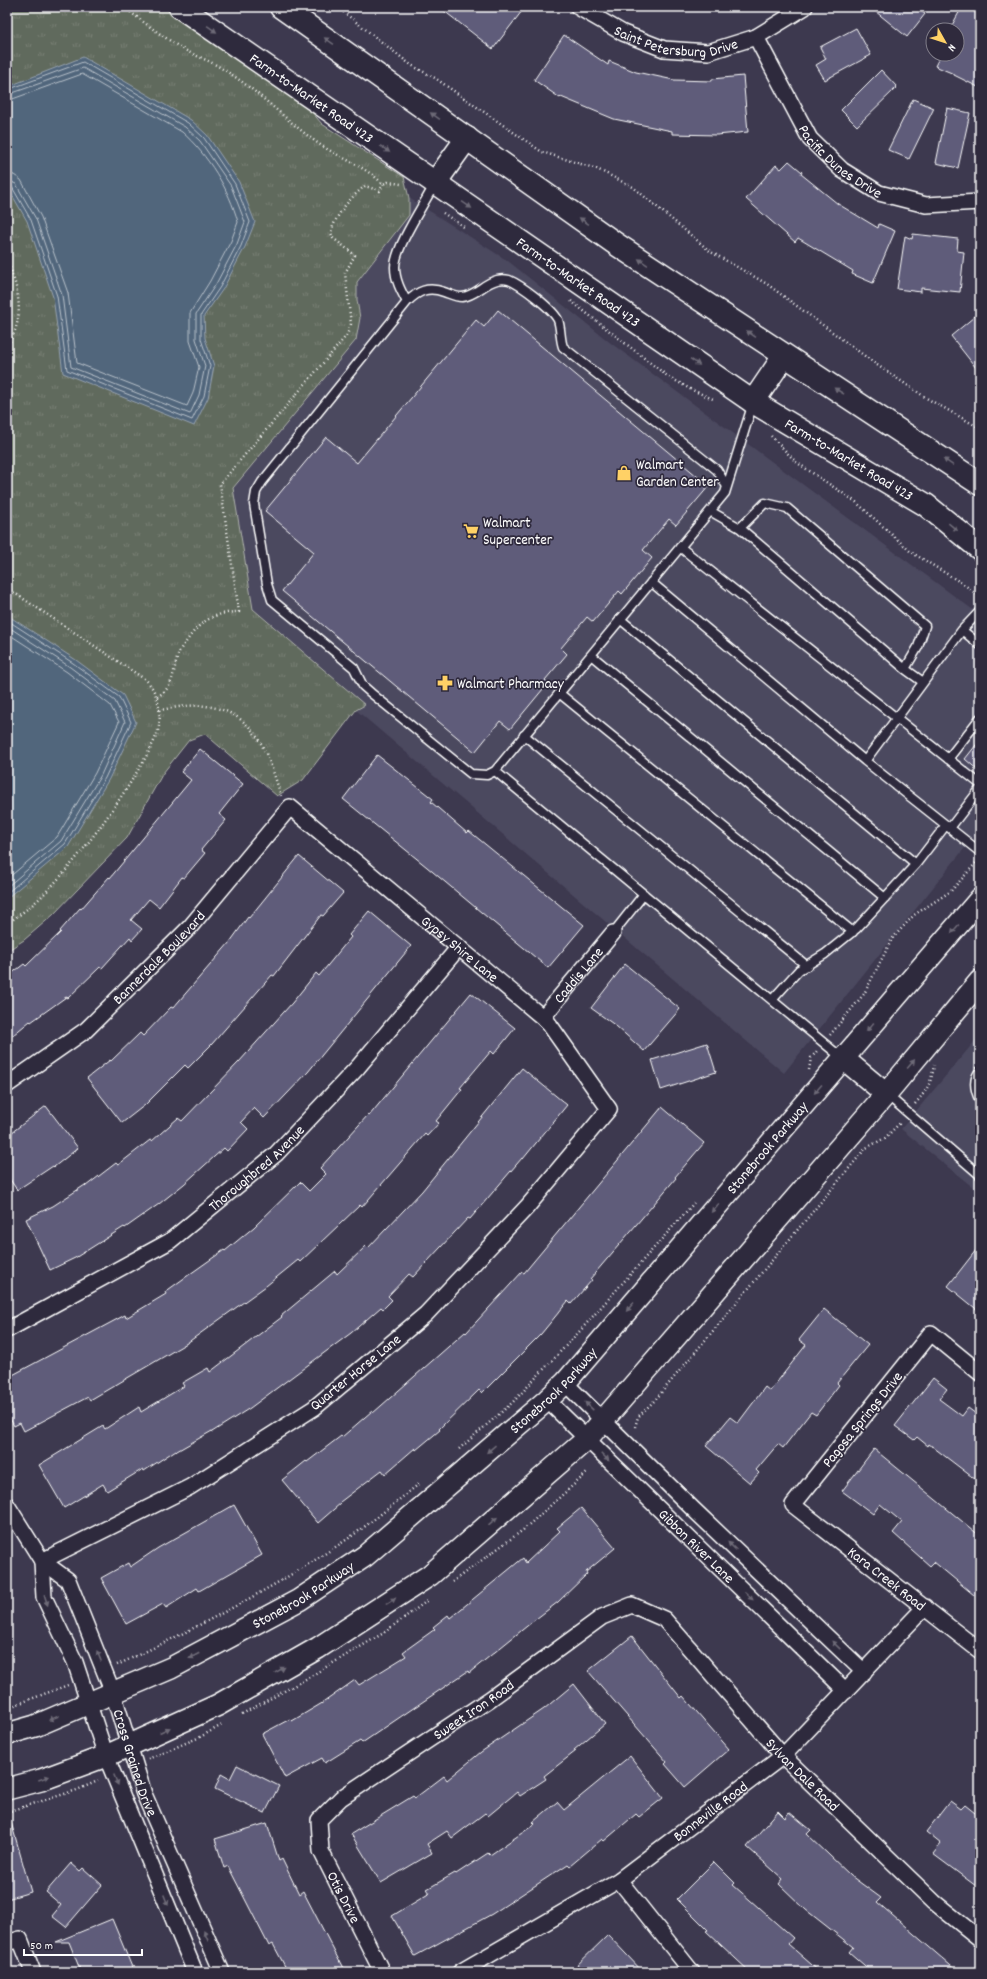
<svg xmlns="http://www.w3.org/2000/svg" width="987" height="1979" font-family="Dekko,sans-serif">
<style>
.built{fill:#4b485f}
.grass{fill:url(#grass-tufts);stroke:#b0b4ae}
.water{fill:#51667c;stroke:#97a3b0}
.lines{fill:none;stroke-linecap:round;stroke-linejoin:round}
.shore{stroke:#b9c2cb;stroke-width:1}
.building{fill:#5f5c7a;stroke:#fff}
.service-casing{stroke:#fff;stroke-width:11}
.minor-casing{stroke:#fff;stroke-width:18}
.secondary-casing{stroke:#fff;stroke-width:24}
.primary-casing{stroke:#fff;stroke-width:25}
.path{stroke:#fff;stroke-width:2.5;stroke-dasharray:1 3;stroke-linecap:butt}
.service{stroke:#2f2a3d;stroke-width:8}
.minor{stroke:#2f2a3d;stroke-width:15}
.secondary{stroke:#2f2a3d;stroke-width:21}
.primary{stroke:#2f2a3d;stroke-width:22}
.oneway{fill:#6d6a77}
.labels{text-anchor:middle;stroke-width:3.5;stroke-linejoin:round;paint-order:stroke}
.street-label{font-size:15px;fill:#fff;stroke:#2f2a3d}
.poi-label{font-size:15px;fill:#fff;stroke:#2f2a3d;text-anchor:start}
</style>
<defs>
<pattern id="grass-tufts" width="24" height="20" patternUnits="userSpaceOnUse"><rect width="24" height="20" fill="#616a5d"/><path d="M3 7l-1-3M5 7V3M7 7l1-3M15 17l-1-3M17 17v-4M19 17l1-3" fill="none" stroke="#798075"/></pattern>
</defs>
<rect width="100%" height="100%" fill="#3d394f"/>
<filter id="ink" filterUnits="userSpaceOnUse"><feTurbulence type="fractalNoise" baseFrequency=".025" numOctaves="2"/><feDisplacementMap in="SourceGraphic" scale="8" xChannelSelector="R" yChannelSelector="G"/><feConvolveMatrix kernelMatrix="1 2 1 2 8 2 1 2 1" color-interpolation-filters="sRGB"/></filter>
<g filter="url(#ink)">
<path class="built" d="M 409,198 L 508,261 L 612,344 L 980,615 L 980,829 L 784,1073 L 356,710 L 364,705 L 253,609 L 233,488 L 356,340 L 360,318 L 357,300 L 357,282 L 409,215 Z
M 980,1035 L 980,1193 L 901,1129 Z"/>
<path class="grass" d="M 7,7 L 164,7 L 306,105 L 322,124 L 404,177 L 409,198 L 409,215 L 357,282 L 357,300 L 360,318 L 356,340 L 233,488 L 253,609 L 365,705 L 356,710 L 303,780 L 277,796 L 205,734 L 189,740 L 163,773 L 127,838 L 53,915 L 24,940 L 7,951 Z"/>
<path class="water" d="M 83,57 L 191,120 L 207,135 L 239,182 L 255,222 L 245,247 L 223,289 L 204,316 L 205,338 L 214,366 L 208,398 L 194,426 L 63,373 L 53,297 L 27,221 L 7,186 L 7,87 Z
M 7,615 L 76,660 L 123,695 L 136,722 L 109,779 L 68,847 L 7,898 Z"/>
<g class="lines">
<path class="shore" d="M 7,90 L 83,62 L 188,123 L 204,138 L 235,184 L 250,222 L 241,246 L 220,287 L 201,315 L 201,339 L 210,366 L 204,396 L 192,420 L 67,370 L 57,296 L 31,220 L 12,187 L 7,185
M 7,95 L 83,68 L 185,127 L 200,141 L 231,186 L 245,222 L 237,244 L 216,284 L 196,314 L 196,339 L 205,366 L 199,395 L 190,414 L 71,367 L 62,295 L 36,219 L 16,184 L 7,180
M 7,101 L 82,74 L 182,132 C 208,155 229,189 238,222 L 231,241 L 210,281 L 190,313 L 190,341 L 199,367 L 193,393 L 187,406 L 77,363 L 68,293 L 41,217 L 21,180 L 14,175 L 7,174
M 7,620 L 73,663 L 119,697 L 131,722 L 105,778 L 65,844 L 7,893
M 7,626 L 70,667 L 115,701 L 125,722 L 101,775 L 61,841 L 7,887
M 7,633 L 67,672 L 110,705 L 119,722 L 95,773 L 57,837 L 7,879"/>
</g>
<path class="building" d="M 439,7 L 525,7 L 493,49 Z
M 870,7 L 916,7 L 925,14 L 907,37 Z
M 962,7 L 970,7 L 980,12 L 980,88 L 954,75 L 954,74 L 935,66 L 941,54 L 957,54 L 957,30 L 951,27 Z
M 856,28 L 871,55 L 825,80 L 816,65 L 826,59 L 820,47 Z
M 564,35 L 608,65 L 609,61 L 636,72 L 674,80 L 712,81 L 712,79 L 743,76 L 748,132 L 717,135 L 672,134 L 672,131 L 614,119 L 561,97 L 560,98 L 534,80 Z
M 881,70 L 897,87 L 857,126 L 841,110 Z
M 913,99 L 934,108 L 909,159 L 888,150 Z
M 947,108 L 970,113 L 958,168 L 936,163 Z
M 789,161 L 802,172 L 801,174 L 838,204 L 878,228 L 879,224 L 895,231 L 873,283 L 852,274 L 853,271 L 798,238 L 795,242 L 746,199 L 776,165 L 781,169 Z
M 913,234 L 958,239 L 957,251 L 964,252 L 960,292 L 921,288 L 921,292 L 897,289 L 905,236 L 912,239 Z
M 498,310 L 709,486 L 676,525 L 669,519 L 643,550 L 652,558 L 622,594 L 619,591 L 593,622 L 587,617 L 561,648 L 567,654 L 545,680 L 548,683 L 510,729 L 500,721 L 475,752 L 282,591 L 314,552 L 265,511 L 326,437 L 357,463 L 476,320 L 484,327 Z
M 980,312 L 980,373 L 951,336 Z
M 980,740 L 980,772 L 965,759 Z
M 200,749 L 243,784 L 219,814 L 226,820 L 201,850 L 205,853 L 184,878 L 182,877 L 159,907 L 149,899 L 131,920 L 142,929 L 132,940 L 130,937 L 102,968 L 100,967 L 68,998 L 66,997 L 31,1022 L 30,1021 L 7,1040 L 7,977 L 24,964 L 26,966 L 61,932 L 60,931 L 80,908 L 81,909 L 109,877 L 110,878 L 191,780 L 181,772 Z
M 377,755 L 433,799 L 431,802 L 467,833 L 469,831 L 584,925 L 548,968 L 427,867 L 343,799 Z
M 299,856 L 343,893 L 323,916 L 321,915 L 274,976 L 272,975 L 212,1044 L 188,1068 L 185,1065 L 145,1105 L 122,1123 L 87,1078 L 110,1060 L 111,1061 L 140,1033 L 143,1036 L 171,1007 L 173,1008 L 230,942 L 248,917 L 249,918 Z
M 369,911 L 411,946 L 308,1072 L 264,1118 L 254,1108 L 241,1122 L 248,1129 L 227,1151 L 224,1148 L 184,1184 L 159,1204 L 125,1228 L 124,1227 L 75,1258 L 50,1270 L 26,1219 L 53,1206 L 85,1185 L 86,1186 L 116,1163 L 118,1165 L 150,1140 L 152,1141 L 178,1118 L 182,1121 L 239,1062 L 292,1003 L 316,973 L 319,976 L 351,937 L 349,935 Z
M 625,964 L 680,1009 L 644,1051 L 616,1026 L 591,1008 Z
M 471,993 L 515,1028 L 494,1054 L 491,1051 L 460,1088 L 462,1089 L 436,1121 L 439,1123 L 427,1136 L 425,1134 L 362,1207 L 360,1205 L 300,1262 L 298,1260 L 266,1286 L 187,1343 L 90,1400 L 88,1397 L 24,1431 L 20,1423 L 14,1426 L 7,1413 L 7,1378 L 125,1315 L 126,1318 L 166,1294 L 165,1292 L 190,1274 L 224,1250 L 225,1251 L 254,1227 L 300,1182 L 309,1191 L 326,1174 L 320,1168 L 368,1115 L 369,1116 Z
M 707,1043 L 716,1072 L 661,1090 L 652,1060 Z
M 522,1068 L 567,1105 L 523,1159 L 522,1158 L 470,1219 L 468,1218 L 413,1277 L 409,1274 L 388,1296 L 392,1300 L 383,1309 L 381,1307 L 351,1333 L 250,1408 L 212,1432 L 212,1431 L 177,1451 L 176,1450 L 144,1471 L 143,1469 L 107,1491 L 103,1484 L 64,1508 L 39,1465 L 103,1426 L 105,1429 L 139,1407 L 141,1412 L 184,1386 L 182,1383 L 208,1368 L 210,1372 L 282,1317 L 281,1316 L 335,1271 L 337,1274 L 366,1246 L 368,1248 L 422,1191 Z
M 46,1106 L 78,1148 L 54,1167 L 53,1166 L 17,1190 L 7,1175 L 7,1136 Z
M 662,1107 L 704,1143 L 675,1177 L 676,1178 L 590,1279 L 592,1280 L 571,1304 L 568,1301 L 541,1334 L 482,1393 L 479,1390 L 439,1429 L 440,1430 L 416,1450 L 415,1448 L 385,1474 L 382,1470 L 340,1502 L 341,1503 L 318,1523 L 282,1480 L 306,1461 L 307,1462 L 341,1436 L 342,1437 L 372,1411 L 373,1413 L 465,1332 L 466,1333 L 522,1272 L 524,1273 Z
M 980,1245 L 980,1312 L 948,1286 Z
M 824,1309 L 868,1345 L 837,1383 L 839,1385 L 816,1415 L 811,1412 L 783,1448 L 778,1444 L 756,1470 L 759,1473 L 750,1483 L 706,1446 L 730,1417 L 738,1423 L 765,1387 L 770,1391 L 806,1345 L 799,1340 Z
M 933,1378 L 947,1389 L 939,1399 L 962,1416 L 968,1408 L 980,1417 L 980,1483 L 929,1444 L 928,1446 L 917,1437 L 914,1440 L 895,1426 Z
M 874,1449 L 980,1536 L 980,1600 L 934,1562 L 930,1566 L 893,1533 L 902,1522 L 880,1504 L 873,1514 L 842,1491 Z
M 234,1505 L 262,1555 L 199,1591 L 197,1588 L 166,1608 L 163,1604 L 126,1624 L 101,1578 L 128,1563 L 130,1567 L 158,1548 Z
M 581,1508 L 615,1548 L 586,1572 L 587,1574 L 558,1602 L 532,1622 L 469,1673 L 468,1671 L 362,1743 L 360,1741 L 325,1763 L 322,1758 L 285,1778 L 262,1734 L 290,1719 L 292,1721 L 324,1702 L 355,1680 L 359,1685 L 406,1656 L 403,1652 L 435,1629 L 433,1627 L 448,1615 L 450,1618 L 523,1558 L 526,1563 L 560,1531 L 557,1528 Z
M 632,1636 L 681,1698 L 683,1696 L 729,1749 L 685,1787 L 665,1764 L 667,1762 L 588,1671 Z
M 574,1684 L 605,1724 L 574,1750 L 576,1751 L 544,1776 L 546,1779 L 520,1796 L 517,1792 L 488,1816 L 485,1813 L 452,1838 L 447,1831 L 427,1844 L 432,1853 L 381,1883 L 351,1834 L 413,1796 L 415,1798 L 444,1776 L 447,1780 L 481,1752 L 544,1709 Z
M 630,1756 L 663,1798 L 639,1817 L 636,1814 L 604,1841 L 602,1839 L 570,1866 L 568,1864 L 492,1914 L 415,1956 L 392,1916 L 430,1893 L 427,1889 L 455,1873 L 456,1874 L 488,1853 L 490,1855 L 535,1824 L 533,1822 L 557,1802 L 564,1810 Z
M 237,1765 L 279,1786 L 265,1813 L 215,1789 L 221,1774 L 230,1779 Z
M 950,1801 L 961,1809 L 965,1805 L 980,1817 L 980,1889 L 933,1854 L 941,1844 L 926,1832 Z
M 778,1811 L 785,1818 L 789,1812 L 811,1830 L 807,1834 L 851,1876 L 881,1898 L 877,1902 L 958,1972 L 872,1972 L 849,1952 L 853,1947 L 806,1910 L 779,1884 L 783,1879 L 747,1847 Z
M 7,1822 L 11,1822 L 31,1892 L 7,1899 Z
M 267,1823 L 279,1861 L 282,1859 L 299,1894 L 303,1891 L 345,1972 L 288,1972 L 273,1944 L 269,1946 L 228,1866 L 224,1868 L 215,1839 Z
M 714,1862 L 735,1883 L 733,1885 L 793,1938 L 788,1944 L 820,1972 L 750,1972 L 706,1931 L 708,1930 L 677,1899 Z
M 71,1863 L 80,1871 L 83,1868 L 102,1885 L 66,1927 L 52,1916 L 61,1905 L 46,1892 Z
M 112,1919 L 134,1972 L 81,1972 L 69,1942 L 56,1942 Z
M 608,1935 L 643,1972 L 570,1972 Z"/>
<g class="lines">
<defs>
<path id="service" d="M 407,302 C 401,291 395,280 395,267 C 395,247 425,203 435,183
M 726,485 L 717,470 L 563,347 C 560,339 561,328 558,320 C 552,308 521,285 509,280 C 505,279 501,279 497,280 C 484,283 475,296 462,297 C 455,297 450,294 444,292 C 428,286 418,291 407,302 L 262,482 L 256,492 L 254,504 L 267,584 L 272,600 L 354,668 L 363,686 L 371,693 L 471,774 L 487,775 L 495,771 L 725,493 L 753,403
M 710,511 L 740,528 L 765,503 L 787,508 L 925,626 L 918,647 L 905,669 L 923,682
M 740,528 L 905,669
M 680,547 L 980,784
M 651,582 L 865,761
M 980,611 L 962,630 L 865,761 L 980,852
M 620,619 L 916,864 L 946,825
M 962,630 L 980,645
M 591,655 L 885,898
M 559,693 L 853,932
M 524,735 L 807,966
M 948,759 L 980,718
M 495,771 L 842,1058
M 950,828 L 980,789
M 613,933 L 644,894
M 772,1000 L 799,970 L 825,954 L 856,929 L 916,864
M 980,1071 C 972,1080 975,1091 980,1101
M 886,1094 L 980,1175"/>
<g id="minor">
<path id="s1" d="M 578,7 L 623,33 L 664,49 L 708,52 L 756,37 L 805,7"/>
<path id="s2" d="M 756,37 L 810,139 L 842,170 L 879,193 L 926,205 L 980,202"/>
<path id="s3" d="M 543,1017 L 613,933"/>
<path id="s4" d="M 7,1085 L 86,1030 L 190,927 L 290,807 L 547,1021 L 609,1109 L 527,1207 L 426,1314 L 314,1408 L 190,1487 L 42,1561"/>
<path id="s5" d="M 7,1330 L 170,1241 L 276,1154 L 358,1067 L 459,947"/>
<path id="s6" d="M 980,1373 L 931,1333 L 793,1505 L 980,1651"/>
<path d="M 565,1383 L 693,1509 L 864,1672"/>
<path id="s7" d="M 547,1400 L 846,1691"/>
<path id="s8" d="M 7,1505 L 42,1561 L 68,1580 L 113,1693 L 144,1794 L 222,1972"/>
<path d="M 42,1561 L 44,1597 L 75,1662 L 106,1756 L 195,1972"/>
<path d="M 619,1880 L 692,1972"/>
<path d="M 7,1943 L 20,1939 L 33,1972"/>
<path id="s9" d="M 382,1972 L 321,1851 L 319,1820 L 341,1798 L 490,1699 L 602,1617 L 632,1605 L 664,1619 L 783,1756 L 934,1902 L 980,1939"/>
<path id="s10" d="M 460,1972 L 619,1880 L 783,1756 L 925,1607"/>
</g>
<g id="secondary">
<path d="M 844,1059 L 886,1094"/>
<path id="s11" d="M 7,1734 L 35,1726 L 171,1668 L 299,1600 L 365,1556 L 547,1400 L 565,1383 L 980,899"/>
<path d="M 7,1789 L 41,1780 L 106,1756 L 218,1705 L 318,1648 L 430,1575 L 587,1439 L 886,1094 L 980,981"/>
</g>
<g id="primary">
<path id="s12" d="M 180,7 L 753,402 L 926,505 L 980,549"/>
<path d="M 281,7 L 616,244 L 980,484"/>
<path d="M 435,183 L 467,138"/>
<path d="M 753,402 L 784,356"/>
</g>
</defs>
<use href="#service" class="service-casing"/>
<use href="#minor" class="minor-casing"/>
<use href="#secondary" class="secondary-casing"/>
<use href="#primary" class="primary-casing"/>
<path class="path" d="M 124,7 C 143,22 162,36 183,49 C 195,56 209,60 221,68 C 257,89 285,120 319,144 C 340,158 365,166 383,184 L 388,182 L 401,184
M 337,7 L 411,65 L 435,78 L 542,152 L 597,169 L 633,187 L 711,252 L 767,284 L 877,365 L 928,399 L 980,428
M 443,213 L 464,227
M 7,260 C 19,290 26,318 7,346
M 571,301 L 666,375 L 690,389 L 713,399
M 771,436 L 796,462 L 856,502 L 911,552 L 965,585 L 980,597
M 7,588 L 146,680 C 159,693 163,716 157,734 C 150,752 139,768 129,785 C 103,824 76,862 43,895 C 32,906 19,915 7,924
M 157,697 C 175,686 172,674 178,655 C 179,650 183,646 186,642 C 199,622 214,612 239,612 L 220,484 L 347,335 L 351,324 L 345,273 L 355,255 L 333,238 L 331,233 C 335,215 351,197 365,186 L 380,191 L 383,184
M 159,710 C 174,708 190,704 205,706 C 256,712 268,754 281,796
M 830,1035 L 864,994 L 892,939 L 914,915 L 951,891 L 976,863
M 809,1070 L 811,1058 L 817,1051
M 915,1104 C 927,1090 931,1084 934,1065
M 635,1427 L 638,1417 L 656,1399 L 866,1148 L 885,1138 L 901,1122
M 459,1449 L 513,1402 L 578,1333 L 694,1203
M 452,1582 L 523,1530 L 587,1473
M 117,1665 C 197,1628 276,1587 349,1538 C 373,1521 396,1502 419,1484
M 7,1708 L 68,1685
M 242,1714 L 299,1683 L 382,1634 L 427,1601
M 148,1759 L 200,1737 L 222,1725
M 7,1812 L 77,1790 L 98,1781"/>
<use href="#service" class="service"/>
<use href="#minor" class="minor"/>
<use href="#secondary" class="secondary"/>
<use href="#primary" class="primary"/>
</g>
<defs><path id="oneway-solid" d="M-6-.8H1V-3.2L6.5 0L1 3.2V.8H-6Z"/></defs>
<g class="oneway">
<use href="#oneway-solid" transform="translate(212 29) rotate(35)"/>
<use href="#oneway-solid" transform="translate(329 41) rotate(-145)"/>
<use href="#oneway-solid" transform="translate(435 116) rotate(-145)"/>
<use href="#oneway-solid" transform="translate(385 149) rotate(35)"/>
<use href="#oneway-solid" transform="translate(467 205) rotate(34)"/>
<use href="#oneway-solid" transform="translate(584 221) rotate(-145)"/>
<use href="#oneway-solid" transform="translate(643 262) rotate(-146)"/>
<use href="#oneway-solid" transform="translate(751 334) rotate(-146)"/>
<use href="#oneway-solid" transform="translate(695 362) rotate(34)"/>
<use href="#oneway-solid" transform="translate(839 391) rotate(-148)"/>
<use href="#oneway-solid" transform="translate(948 462) rotate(-146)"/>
<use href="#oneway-solid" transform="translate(953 527) rotate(39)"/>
<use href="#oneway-solid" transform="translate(955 929) rotate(130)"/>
<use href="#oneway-solid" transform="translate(870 1027) rotate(130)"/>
<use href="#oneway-solid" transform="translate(911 1064) rotate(-50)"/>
<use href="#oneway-solid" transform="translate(818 1089) rotate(131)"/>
<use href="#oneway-solid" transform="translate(715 1208) rotate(131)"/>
<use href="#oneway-solid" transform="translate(630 1307) rotate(131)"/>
<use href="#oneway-solid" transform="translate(589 1406) rotate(-136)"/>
<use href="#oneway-solid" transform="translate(491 1449) rotate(139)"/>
<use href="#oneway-solid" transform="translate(605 1457) rotate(45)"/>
<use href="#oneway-solid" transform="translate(493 1521) rotate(-41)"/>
<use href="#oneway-solid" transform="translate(732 1546) rotate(-136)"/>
<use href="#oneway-solid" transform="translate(749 1596) rotate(44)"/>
<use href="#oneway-solid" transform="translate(46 1600) rotate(72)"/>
<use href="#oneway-solid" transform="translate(391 1601) rotate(-33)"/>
<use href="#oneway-solid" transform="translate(836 1645) rotate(-136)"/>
<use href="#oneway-solid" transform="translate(99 1656) rotate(-112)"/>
<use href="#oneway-solid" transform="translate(194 1656) rotate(152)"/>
<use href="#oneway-solid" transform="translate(280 1670) rotate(-29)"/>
<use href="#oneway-solid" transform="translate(54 1718) rotate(158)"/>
<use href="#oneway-solid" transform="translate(165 1730) rotate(-25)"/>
<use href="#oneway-solid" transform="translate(44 1778) rotate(-19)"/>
<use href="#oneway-solid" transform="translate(116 1780) rotate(68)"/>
<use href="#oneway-solid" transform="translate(166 1900) rotate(68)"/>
<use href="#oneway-solid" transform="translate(206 1936) rotate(-113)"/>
</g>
</g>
<defs>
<symbol id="shop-bare" viewBox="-9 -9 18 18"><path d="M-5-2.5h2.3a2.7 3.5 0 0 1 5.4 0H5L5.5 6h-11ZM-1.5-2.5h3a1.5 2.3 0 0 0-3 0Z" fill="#ffd166" stroke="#2f2a3d" stroke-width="2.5" paint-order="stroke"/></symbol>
<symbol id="supermarket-bare" viewBox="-9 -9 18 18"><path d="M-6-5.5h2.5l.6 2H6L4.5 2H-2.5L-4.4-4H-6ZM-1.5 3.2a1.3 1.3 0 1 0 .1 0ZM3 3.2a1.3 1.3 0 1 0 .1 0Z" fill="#ffd166" stroke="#2f2a3d" stroke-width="2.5" paint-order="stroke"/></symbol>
<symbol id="pharmacy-bare" viewBox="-9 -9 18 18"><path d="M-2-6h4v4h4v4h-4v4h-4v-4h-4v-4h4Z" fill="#ffd166" stroke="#2f2a3d" stroke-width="2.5" paint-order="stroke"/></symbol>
</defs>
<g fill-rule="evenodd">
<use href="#shop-bare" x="613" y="462" width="22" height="22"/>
<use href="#supermarket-bare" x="460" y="520" width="22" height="22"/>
<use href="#pharmacy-bare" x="434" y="672" width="22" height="22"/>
</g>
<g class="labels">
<g class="street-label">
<text dy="5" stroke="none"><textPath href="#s1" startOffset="107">Saint Petersburg Drive</textPath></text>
<text dy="5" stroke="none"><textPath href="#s12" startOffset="160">Farm-to-Market Road 423</textPath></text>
<text dy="5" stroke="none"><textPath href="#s2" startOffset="153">Pacific Dunes Drive</textPath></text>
<text dy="5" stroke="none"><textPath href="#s12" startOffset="484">Farm-to-Market Road 423</textPath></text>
<text dy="5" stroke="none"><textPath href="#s12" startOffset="808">Farm-to-Market Road 423</textPath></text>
<text dy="5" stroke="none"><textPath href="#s4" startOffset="620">Gypsy Shire Lane</textPath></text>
<text dy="5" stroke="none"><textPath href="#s4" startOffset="199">Bannerdale Boulevard</textPath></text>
<text dy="5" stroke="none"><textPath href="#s3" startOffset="55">Caddis Lane</textPath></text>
<text dy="5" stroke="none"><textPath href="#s11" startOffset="976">Stonebrook Parkway</textPath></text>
<text dy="5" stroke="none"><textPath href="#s5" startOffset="299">Thoroughbred Avenue</textPath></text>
<text transform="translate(355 1372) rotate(-39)" y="5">Quarter Horse Lane</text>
<text dy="5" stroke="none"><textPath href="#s11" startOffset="652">Stonebrook Parkway</textPath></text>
<text transform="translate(862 1419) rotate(-51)" y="5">Pagosa Springs Drive</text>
<text dy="5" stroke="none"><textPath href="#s7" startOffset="209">Gibbon River Lane</textPath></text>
<text dy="5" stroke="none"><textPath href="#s6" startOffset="403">Kara Creek Road</textPath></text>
<text dy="5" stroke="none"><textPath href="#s11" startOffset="328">Stonebrook Parkway</textPath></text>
<text dy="5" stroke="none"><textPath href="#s9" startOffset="357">Sweet Iron Road</textPath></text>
<text dy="5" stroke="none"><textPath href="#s8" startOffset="293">Cross Grained Drive</textPath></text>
<text dy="5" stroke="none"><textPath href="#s9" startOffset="791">Sylvan Dale Road</textPath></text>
<text dy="5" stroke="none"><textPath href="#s10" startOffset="298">Bonneville Road</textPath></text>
<text transform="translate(344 1897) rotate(63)" y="5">Otis Drive</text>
</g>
<g class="poi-label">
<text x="636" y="469">Walmart<tspan x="636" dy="17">Garden Center</tspan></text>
<text x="483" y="527">Walmart<tspan x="483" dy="17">Supercenter</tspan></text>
<text x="457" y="688">Walmart Pharmacy</text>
</g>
</g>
<rect width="987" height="1979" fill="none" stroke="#2f2a3d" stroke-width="24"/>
<rect x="12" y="12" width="963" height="1955" fill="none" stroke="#fff" stroke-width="1.5" filter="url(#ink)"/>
<g transform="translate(945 42) rotate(129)"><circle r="19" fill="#2f2a3d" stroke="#827f8b"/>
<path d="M0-3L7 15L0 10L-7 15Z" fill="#ffd166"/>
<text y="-6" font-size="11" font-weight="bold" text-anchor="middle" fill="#ffffff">N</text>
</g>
<path d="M24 1949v6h118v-6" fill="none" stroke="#ffffff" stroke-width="2"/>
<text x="30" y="1949" font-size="12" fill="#ffffff" stroke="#2f2a3d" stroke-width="3" paint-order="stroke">50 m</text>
</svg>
